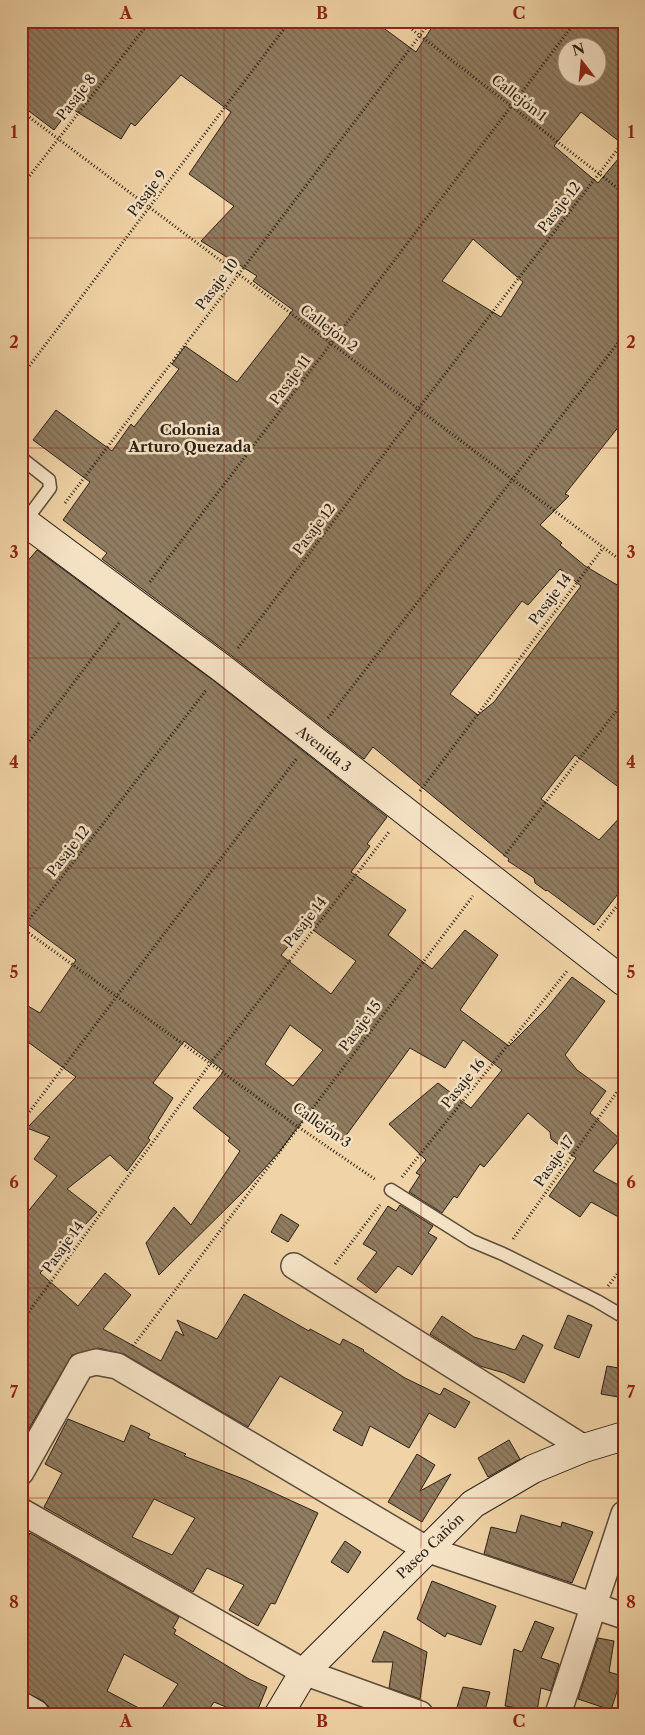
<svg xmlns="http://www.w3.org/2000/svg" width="645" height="1735" font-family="'Libre Caslon Text',serif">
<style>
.building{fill:url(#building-back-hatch);stroke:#2b2017;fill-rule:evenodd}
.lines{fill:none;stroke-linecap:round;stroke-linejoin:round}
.lane-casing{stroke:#5c4d3b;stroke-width:15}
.street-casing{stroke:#5c4d3b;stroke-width:28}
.secondary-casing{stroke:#2b2017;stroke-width:30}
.path{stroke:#2b2017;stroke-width:3;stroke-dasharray:1 2.5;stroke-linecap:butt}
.lane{stroke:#f5e2c5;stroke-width:12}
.street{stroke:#f5e2c5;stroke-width:25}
.secondary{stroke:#f5e2c5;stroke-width:28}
.grid{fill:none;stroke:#8f2418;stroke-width:1;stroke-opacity:0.55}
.labels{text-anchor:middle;stroke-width:5;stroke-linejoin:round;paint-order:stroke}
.street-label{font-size:14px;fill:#2b2017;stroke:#f5e2c5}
.neighbourhood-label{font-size:15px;font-weight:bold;fill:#2b2017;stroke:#f5e2c5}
.neatline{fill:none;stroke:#8f2418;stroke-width:2}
.grid-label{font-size:16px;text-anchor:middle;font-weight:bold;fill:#8f2418}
</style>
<defs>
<pattern id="building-back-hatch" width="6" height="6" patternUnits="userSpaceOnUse" patternTransform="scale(1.25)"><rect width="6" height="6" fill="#917d61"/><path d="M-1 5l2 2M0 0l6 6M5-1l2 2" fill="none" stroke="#77664f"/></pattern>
</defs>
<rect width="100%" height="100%" fill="#f0d3a6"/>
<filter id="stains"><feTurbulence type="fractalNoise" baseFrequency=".004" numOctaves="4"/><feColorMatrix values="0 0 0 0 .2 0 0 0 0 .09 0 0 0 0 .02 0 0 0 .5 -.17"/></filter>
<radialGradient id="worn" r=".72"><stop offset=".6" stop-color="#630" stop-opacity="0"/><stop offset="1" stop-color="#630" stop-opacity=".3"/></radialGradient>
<path class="building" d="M 21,21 L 374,21 L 416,52 L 436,21 L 624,21 L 624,145 L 581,112 L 554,146 L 598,183 L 624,152 L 624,420 L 565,494 L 569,496 L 540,525 L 562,543 L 560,545 L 585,566 L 624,589 L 624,791 L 575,755 L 541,799 L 599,840 L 624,813 L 624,886 L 594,925 L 547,890 L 546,891 L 535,883 L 534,878 L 508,861 L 509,859 L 373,747 L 364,759 L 232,656 L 102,559 L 107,553 L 63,520 L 90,482 L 33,440 L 56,410 L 112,451 L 131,424 L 134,427 L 179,369 L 172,364 L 185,346 L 237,382 L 293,310 L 253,281 L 257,276 L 201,241 L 234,206 L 189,174 L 231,112 L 181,75 L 135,126 L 131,123 L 121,139 L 74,110 L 70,109 L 54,130 L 21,105 ZM 568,48 L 598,48 L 598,78 L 568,78 ZM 473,239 L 523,282 L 501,317 L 442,281 ZM 560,569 L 581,586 L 494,702 L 478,715 L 450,694 L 522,601 L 528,605 Z
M 37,550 L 214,681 L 387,817 L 367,844 L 370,846 L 351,872 L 406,910 L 388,935 L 432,969 L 465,930 L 498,955 L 460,1010 L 509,1046 L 547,1008 L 572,977 L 605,1001 L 565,1055 L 577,1070 L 606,1091 L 590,1113 L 620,1139 L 593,1171 L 624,1188 L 624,1220 L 591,1202 L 580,1217 L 549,1196 L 576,1158 L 551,1139 L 550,1132 L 528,1113 L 484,1167 L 480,1164 L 457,1198 L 454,1196 L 442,1213 L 409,1192 L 420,1175 L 416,1173 L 426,1160 L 389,1124 L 438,1083 L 471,1108 L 502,1070 L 463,1040 L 445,1068 L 410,1048 L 342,1141 L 307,1115 L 280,1151 L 247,1188 L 159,1275 L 146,1243 L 174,1207 L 191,1225 L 240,1151 L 228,1141 L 230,1138 L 193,1108 L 224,1071 L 184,1041 L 153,1083 L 173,1098 L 148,1138 L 150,1140 L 127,1171 L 110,1155 L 67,1189 L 97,1212 L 40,1273 L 78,1306 L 105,1273 L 131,1295 L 103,1329 L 161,1361 L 176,1331 L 184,1336 L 177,1320 L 217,1339 L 244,1294 L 309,1331 L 310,1329 L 340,1345 L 343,1339 L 364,1350 L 363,1351 L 405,1378 L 440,1395 L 444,1388 L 470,1402 L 455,1428 L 429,1413 L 409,1448 L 370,1426 L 362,1446 L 333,1430 L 343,1412 L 280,1376 L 248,1427 L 124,1354 L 98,1348 L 72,1355 L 27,1432 L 24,1430 L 21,1433 L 21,1220 L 57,1176 L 34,1159 L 50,1137 L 27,1128 L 76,1077 L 21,1037 L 21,1002 L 40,1013 L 76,960 L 21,919 L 21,569 ZM 306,925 L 356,961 L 331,994 L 281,955 ZM 290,1025 L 323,1050 L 293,1086 L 265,1064 Z
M 400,1205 L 433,1226 L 428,1233 L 437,1238 L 412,1275 L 398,1266 L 376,1293 L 357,1279 L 377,1252 L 363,1244 L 388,1206 L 396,1211 Z
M 281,1214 L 299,1225 L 288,1242 L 271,1232 Z
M 568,1315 L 592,1325 L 579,1358 L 554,1348 Z
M 442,1316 L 474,1337 L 515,1350 L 523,1335 L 543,1345 L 524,1383 L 504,1373 L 480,1366 L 430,1334 Z
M 607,1366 L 624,1369 L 624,1398 L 601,1394 Z
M 68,1419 L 124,1442 L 131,1425 L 150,1434 L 148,1438 L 186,1454 L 184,1456 L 246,1480 L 318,1513 L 275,1604 L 271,1603 L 258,1626 L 229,1610 L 244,1585 L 207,1568 L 193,1592 L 44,1507 L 62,1473 L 45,1464 ZM 154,1499 L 195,1518 L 172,1555 L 132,1537 Z
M 509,1440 L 520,1459 L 488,1477 L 478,1458 Z
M 417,1454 L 435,1465 L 420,1491 L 451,1474 L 422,1522 L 388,1502 Z
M 521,1515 L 561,1527 L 562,1522 L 593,1532 L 572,1583 L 484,1554 L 491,1527 L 516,1533 Z
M 30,1533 L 179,1617 L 173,1628 L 176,1630 L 174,1634 L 249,1679 L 267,1687 L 256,1714 L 243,1714 L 214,1702 L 206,1714 L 158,1714 L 178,1684 L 124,1654 L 107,1691 L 150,1714 L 51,1714 L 49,1707 L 43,1701 L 21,1690 L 21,1550 Z
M 345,1541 L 361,1552 L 348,1573 L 331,1562 Z
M 432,1581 L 496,1606 L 481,1645 L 447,1633 L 445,1637 L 417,1619 Z
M 535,1621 L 554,1628 L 541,1658 L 559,1664 L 551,1691 L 541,1688 L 537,1711 L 505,1706 L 514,1649 L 522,1652 Z
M 384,1631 L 427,1652 L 420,1699 L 389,1688 L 393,1662 L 372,1662 Z
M 598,1638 L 614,1641 L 609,1672 L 622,1676 L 611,1710 L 578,1699 Z
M 463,1687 L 490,1692 L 484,1714 L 455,1714 Z"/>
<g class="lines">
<defs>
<path id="lane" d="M 21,458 L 49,480 L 50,488 L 23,524
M 391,1190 L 472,1241 L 503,1254 L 597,1301 L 624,1317"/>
<path id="street" d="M 294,1266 L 584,1448
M 21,1472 L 81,1366 L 96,1362 L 117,1366 L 426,1549 L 624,1616
M 21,1511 L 304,1672 L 420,1714
M 558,1714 L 624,1514"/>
<path id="secondary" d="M 21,519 L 223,669 L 624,982
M 21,1706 L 35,1714
M 279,1714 L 304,1672 L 473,1504 L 533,1469 L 584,1448 L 624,1436"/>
</defs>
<use href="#lane" class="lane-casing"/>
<use href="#street" class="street-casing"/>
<use href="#secondary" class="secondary-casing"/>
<path class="path" d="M 401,21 L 624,193
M 21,111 L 624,563
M 21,187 L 150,21
M 21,377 L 290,21
M 65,503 L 431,21
M 21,561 L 25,556
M 150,582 L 576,21
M 238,648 L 418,409 L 624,141
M 328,718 L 624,335
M 21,752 L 119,623
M 420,791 L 603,548
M 504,856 L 624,701
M 23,929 L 297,1126 L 376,1180
M 21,930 L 207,689
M 598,930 L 624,897
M 21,1123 L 297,758
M 402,1177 L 567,971
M 513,1239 L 624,1082
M 335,1264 L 380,1205
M 608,1286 L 624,1265
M 21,1307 L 28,1313 L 210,1064 L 389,832
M 133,1346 L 473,896"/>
<use href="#lane" class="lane"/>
<use href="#street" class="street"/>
<use href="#secondary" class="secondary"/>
</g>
<path class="grid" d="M 224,21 L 224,1714M 421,21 L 421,1714M 21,238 L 624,238M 21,448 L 624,448M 21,658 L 624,658M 21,868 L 624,868M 21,1078 L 624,1078M 21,1288 L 624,1288M 21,1498 L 624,1498"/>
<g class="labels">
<g class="street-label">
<text transform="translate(76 97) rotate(-52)" y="5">Pasaje 8</text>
<text transform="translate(519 98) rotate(38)" y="5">Callejón 1</text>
<text transform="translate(147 193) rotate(-53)" y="5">Pasaje 9</text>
<text transform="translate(559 207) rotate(-52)" y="5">Pasaje 12</text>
<text transform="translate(217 284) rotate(-53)" y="5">Pasaje 10</text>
<text transform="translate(329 328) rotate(37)" y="5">Callejón 2</text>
<text transform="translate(290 380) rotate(-53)" y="5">Pasaje 11</text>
<text transform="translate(314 529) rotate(-53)" y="5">Pasaje 12</text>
<text transform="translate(550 599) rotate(-53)" y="5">Pasaje 14</text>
<text transform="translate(324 749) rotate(38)" y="5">Avenida 3</text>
<text transform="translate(68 851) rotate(-52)" y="5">Pasaje 12</text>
<text transform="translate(305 922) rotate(-52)" y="5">Pasaje 14</text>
<text transform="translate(360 1026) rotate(-53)" y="5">Pasaje 15</text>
<text transform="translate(463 1083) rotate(-51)" y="5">Pasaje 16</text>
<text transform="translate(322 1125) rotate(35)" y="5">Callejón 3</text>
<text transform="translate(554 1161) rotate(-55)" y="5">Pasaje 17</text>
<text transform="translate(63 1247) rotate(-54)" y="5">Pasaje 14</text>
<text transform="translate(430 1546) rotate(-44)" y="5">Paseo Cañón</text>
</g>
<g class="neighbourhood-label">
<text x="190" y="435">Colonia<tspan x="190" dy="17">Arturo Quezada</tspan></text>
</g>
</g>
<rect width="645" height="1735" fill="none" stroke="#f0d3a6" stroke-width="55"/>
<g transform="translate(582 62) rotate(344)"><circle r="24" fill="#f5e2c5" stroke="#a4947f"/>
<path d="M0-4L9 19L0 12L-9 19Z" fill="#8f2418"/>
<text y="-8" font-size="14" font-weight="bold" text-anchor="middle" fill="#2b2017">N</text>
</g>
<rect x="28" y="28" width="590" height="1680" class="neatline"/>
<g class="grid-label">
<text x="126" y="19">A</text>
<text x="322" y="19">B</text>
<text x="519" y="19">C</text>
<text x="14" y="138">1</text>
<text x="631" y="138">1</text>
<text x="14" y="348">2</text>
<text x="631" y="348">2</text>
<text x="14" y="558">3</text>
<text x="631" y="558">3</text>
<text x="14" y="768">4</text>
<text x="631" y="768">4</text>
<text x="14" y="978">5</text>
<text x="631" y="978">5</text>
<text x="14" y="1188">6</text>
<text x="631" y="1188">6</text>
<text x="14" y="1398">7</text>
<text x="631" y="1398">7</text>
<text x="14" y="1608">8</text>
<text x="631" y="1608">8</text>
<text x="126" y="1727">A</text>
<text x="322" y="1727">B</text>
<text x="519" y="1727">C</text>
</g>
<rect width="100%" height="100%" filter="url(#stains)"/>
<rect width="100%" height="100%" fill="url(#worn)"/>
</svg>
